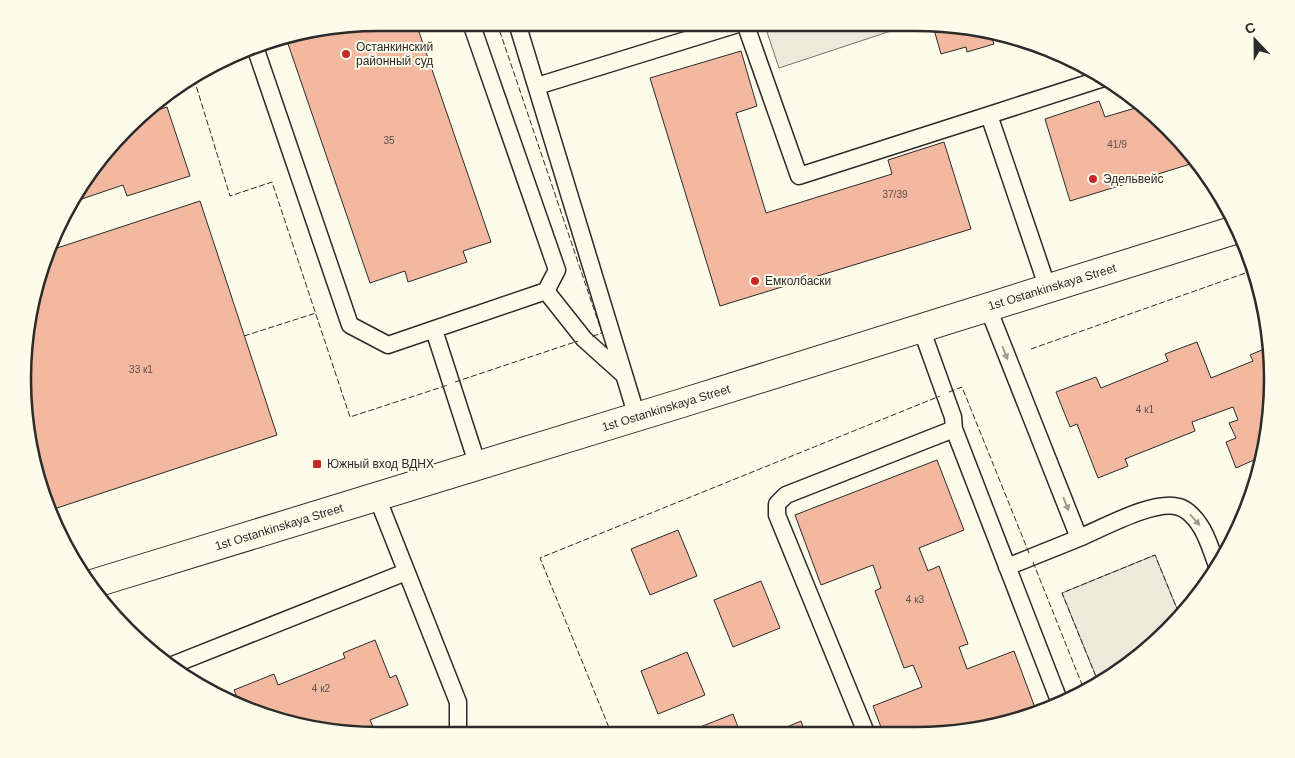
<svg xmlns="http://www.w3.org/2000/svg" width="1295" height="758" font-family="Arial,sans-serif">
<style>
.green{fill:#ecebdb;stroke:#74746e}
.parking{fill:#eceadb;stroke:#74746e}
.building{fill:#f2b8a0;stroke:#2b2b2b}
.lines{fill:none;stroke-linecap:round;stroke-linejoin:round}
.service-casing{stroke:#2b2b2b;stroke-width:19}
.tertiary-casing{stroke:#2b2b2b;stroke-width:30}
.service{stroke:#fdfbea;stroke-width:16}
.tertiary{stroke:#fdfbea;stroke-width:28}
.fence{stroke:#2b2b2b;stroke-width:1;stroke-dasharray:6 2.5;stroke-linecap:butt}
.oneway{fill:#9e9d94}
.poi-dot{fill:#c62828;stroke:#fdfbea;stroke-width:2}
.labels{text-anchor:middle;stroke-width:4;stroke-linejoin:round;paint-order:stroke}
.number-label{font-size:10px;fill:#5d4e48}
.poi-label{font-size:12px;fill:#2b2b2b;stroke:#fdfbea;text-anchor:start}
.street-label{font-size:12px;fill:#2b2b2b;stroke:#fdfbea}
.rim{fill:none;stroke:#2b2b2b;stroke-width:2.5}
</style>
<rect width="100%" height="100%" fill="#fdfbea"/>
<path class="green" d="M 1155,555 L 1180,616 L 1168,631 L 1099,684 L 1062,593 Z"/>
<path class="parking" d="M 764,23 L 915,23 L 779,68 Z"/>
<path class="building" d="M 379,22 L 416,23 L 491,242 L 463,251 L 467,262 L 408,282 L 405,271 L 370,283 L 286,38 Z
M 940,23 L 990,33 L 994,44 L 967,52 L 966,47 L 941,54 L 933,26 Z
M 741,51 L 757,106 L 736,113 L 766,213 L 892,174 L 888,160 L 944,142 L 971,229 L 720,306 L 650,78 Z
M 1099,101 L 1105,117 L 1142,106 L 1168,127 L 1197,162 L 1070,201 L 1045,119 Z
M 167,107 L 190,176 L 127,196 L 123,185 L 73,202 L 83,181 L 145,114 Z
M 200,201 L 277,435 L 48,511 L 23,402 L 35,286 L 51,250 Z
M 1197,342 L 1211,378 L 1253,361 L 1250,355 L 1269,347 L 1272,379 L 1266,448 L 1259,472 L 1254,460 L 1236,468 L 1226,442 L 1236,438 L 1229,423 L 1238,420 L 1233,407 L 1192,422 L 1195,431 L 1125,459 L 1128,466 L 1098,478 L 1077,424 L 1070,427 L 1056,392 L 1096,377 L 1101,388 L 1168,361 L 1165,354 Z
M 937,460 L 964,530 L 919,548 L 928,571 L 939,566 L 968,644 L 959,647 L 967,669 L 1014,651 L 1037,713 L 940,735 L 884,735 L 873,706 L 922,687 L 913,665 L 904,668 L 875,591 L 881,588 L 873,565 L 821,585 L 795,515 Z
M 678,530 L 697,576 L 650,595 L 631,549 Z
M 761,581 L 780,628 L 733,647 L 714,600 Z
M 375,640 L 390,678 L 396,675 L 408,705 L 370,720 L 374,729 L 355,735 L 265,717 L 240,705 L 234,690 L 274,674 L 278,685 L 345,658 L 343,653 Z
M 687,652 L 705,695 L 658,714 L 641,671 Z
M 733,714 L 741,735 L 685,735 L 685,733 Z
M 801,721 L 806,735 L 777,735 L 775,732 Z"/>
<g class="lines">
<defs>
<path id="service" d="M 517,23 L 637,417
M 745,23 L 799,176 L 989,115 L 1048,289
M 255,47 L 350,325 L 388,345 L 546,291 L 557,270 L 471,23
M 537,86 L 741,23
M 989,115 L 1104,78
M 546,291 L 584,339 L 624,375
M 988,308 L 1079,538 C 1103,528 1155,499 1179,507 C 1187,509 1195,518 1199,524 C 1208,536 1212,554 1218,568
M 921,328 L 953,417 L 954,429 L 1060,703
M 434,330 L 478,466
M 377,497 L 458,702 L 458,735
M 1007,567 L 1079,538
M 170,666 L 406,572
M 867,735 L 777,515 L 777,504 L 786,495 L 954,429"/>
<path id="tertiary" d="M 92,584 L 682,403 L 1238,229"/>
</defs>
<use href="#service" class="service-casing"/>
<use href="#tertiary" class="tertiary-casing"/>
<use href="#service" class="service"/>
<use href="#tertiary" class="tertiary"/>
<path class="fence" d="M 497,23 L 602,333 L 590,337
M 194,79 L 230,196 L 272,182 L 350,417 L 448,385
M 244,336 L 316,313
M 1031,349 L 1254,270
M 455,382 L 578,341
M 949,392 L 962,387 L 1029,553
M 1033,562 L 1085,692
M 1099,684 L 1062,593 L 1155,555 L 1180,616
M 612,735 L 540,558 L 940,396"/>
</g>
<defs><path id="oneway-solid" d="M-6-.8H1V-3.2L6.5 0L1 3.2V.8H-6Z" transform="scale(1.25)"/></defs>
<g class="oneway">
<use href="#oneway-solid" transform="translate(1005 353) rotate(69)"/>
<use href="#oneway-solid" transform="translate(1066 504) rotate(68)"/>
<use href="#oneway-solid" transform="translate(1195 520) rotate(48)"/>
</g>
<g class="poi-dot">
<circle cx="346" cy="54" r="5"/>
<circle cx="1093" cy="179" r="5"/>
<circle cx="755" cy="281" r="5"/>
<rect x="312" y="459" width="10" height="10" rx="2.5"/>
</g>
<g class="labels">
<g class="number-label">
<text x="389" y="144">35</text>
<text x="1117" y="148">41/9</text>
<text x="895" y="198">37/39</text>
<text x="141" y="373">33 к1</text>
<text x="1145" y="413">4 к1</text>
<text x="915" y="603">4 к3</text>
<text x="321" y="692">4 к2</text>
</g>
<g class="poi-label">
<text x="356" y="51">Останкинский<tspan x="356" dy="14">районный суд</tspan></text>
<text x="1103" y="183">Эдельвейс</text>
<text x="765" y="285">Емколбаски</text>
<text x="327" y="468">Южный вход ВДНХ</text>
</g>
<g class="street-label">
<text transform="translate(1052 287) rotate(-17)" y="4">1st Ostankinskaya Street</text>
<text transform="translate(666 408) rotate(-17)" y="4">1st Ostankinskaya Street</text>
<text transform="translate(279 527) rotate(-17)" y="4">1st Ostankinskaya Street</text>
</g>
</g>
<path d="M0 0H1295V758H0ZM379 31H916A348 348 0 0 1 1264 379V379A348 348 0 0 1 916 727H379A348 348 0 0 1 31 379V379A348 348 0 0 1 379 31Z" fill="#fdfbea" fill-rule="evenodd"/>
<path class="rim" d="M379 31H916A348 348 0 0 1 1264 379V379A348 348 0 0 1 916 727H379A348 348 0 0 1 31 379V379A348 348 0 0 1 379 31Z"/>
<g transform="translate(1255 40) rotate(338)" stroke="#fdfbea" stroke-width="4" paint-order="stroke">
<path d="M0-4L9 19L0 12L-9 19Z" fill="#2b2b2b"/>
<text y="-8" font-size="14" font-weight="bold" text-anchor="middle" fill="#2b2b2b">С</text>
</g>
</svg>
